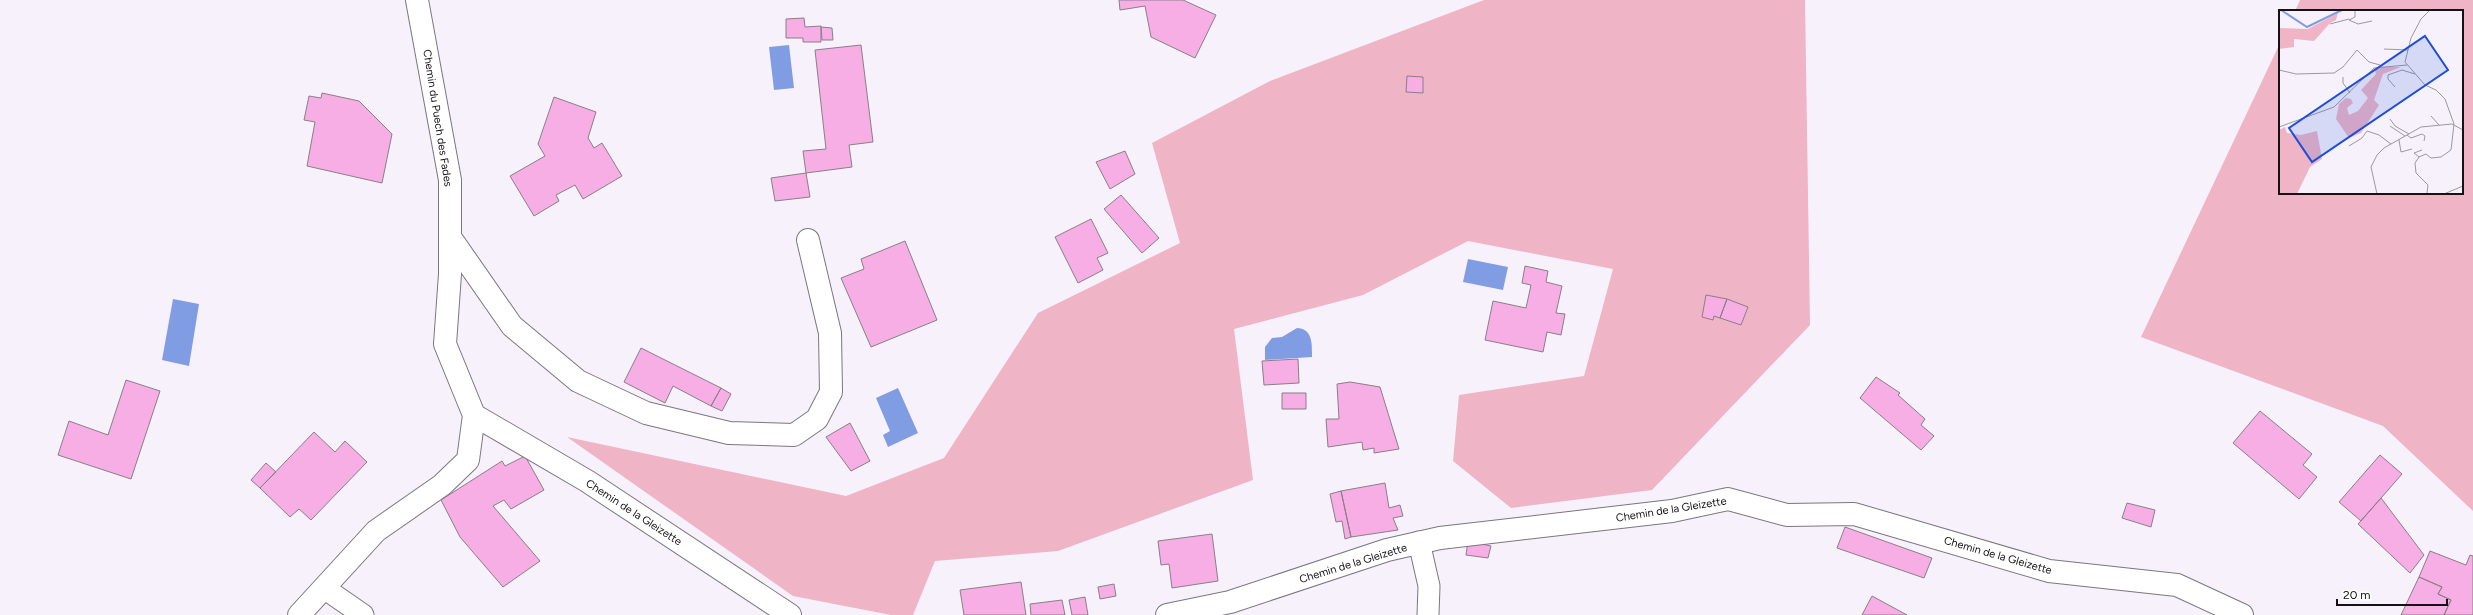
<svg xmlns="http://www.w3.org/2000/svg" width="2473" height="615" font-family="Figtree,sans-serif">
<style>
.green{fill:#efb4c6}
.water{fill:#809de4}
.building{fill:#f7aee5;stroke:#897f86}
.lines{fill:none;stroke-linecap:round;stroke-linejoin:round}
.service-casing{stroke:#7c767f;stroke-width:23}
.minor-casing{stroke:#7c767f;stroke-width:24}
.service{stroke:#fff;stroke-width:21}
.minor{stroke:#fff;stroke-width:22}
.labels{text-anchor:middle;stroke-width:3;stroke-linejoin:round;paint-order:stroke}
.street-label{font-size:11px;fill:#141215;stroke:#fff}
.inset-river{fill:none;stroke:#809de4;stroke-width:2}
.inset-road{fill:none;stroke:#9c989f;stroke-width:1}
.view{fill:#1d4ed8;fill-opacity:0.15;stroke:#1d4ed8;stroke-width:2}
.inset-edge{fill:none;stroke:#141215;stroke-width:2}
</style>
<rect width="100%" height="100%" fill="#f7f1fb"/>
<path class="green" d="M 1484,0 L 1805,0 L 1810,325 L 1652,490 L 1511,508 L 1453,461 L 1459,395 L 1584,376 L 1613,269 L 1468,241 L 1363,295 L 1234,329 L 1253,480 L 1058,551 L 935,561 L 913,615 L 891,615 L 793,596 L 567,437 L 846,496 L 944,458 L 1038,313 L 1180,243 L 1152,143 L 1270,81 Z
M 2300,0 L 2473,0 L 2473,511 L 2383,426 L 2141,337 L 2280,43 L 2280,193 L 2462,193 L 2462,11 L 2295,11 Z"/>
<path class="water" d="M 789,45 L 794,88 L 774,90 L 769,47 Z
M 1468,259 L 1508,267 L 1503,290 L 1463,282 Z
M 173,299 L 199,304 L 189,366 L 162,360 Z
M 1297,328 C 1313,329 1312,344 1312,357 L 1265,360 L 1265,347 L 1272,338 L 1282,337 Z
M 898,388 L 918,433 L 888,447 L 883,435 L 890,431 L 876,398 Z"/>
<path class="building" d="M 1119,0 L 1183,0 L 1216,15 L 1195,58 L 1151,37 L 1145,6 L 1120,10 Z
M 804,18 L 805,27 L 821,26 L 821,42 L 803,42 L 803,38 L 786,38 L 786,19 Z
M 821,27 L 832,28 L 833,40 L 822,40 Z
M 861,45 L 873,142 L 849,145 L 852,167 L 806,173 L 803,151 L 826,149 L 815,50 Z
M 1407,76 L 1423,77 L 1423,93 L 1406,92 Z
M 322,93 L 359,101 L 392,134 L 382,183 L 307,166 L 315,122 L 304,120 L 309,96 L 321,98 Z
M 554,97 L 596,112 L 588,138 L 594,148 L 602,143 L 622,176 L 583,199 L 575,185 L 556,195 L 559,201 L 534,216 L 510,176 L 545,156 L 538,144 Z
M 1125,151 L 1135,174 L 1110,189 L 1096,162 Z
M 806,173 L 810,197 L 775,201 L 771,178 Z
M 1121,195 L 1159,238 L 1142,253 L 1104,209 Z
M 1091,219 L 1108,253 L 1097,258 L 1103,270 L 1078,283 L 1055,237 Z
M 905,241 L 937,320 L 871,347 L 841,278 L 864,269 L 861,259 Z
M 1525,266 L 1548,271 L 1546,282 L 1562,286 L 1556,313 L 1565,314 L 1561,335 L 1547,332 L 1543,352 L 1485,340 L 1493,301 L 1526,308 L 1531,285 L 1522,283 Z
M 1706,295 L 1727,299 L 1720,318 L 1714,316 L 1713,320 L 1702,317 Z
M 1727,299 L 1748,307 L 1741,325 L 1720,318 Z
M 641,348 L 721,388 L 711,406 L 673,386 L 665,403 L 624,382 Z
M 1298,359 L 1299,383 L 1264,385 L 1262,361 Z
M 1876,377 L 1900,393 L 1898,395 L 1925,419 L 1921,425 L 1934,436 L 1921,450 L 1860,398 Z
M 126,380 L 160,391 L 131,479 L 58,455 L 69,421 L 108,435 Z
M 1350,382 L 1380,387 L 1399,449 L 1374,453 L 1374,448 L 1363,450 L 1362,442 L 1328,447 L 1326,419 L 1339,419 L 1337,384 Z
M 721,388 L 731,394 L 722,411 L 711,406 Z
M 1282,393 L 1306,393 L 1306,409 L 1282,409 Z
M 2260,411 L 2312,454 L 2303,465 L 2317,477 L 2299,499 L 2233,443 Z
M 850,423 L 870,461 L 851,471 L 826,437 Z
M 314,432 L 335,452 L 345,441 L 367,462 L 311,520 L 299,509 L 290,517 L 260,488 Z
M 2380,455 L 2402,474 L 2361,521 L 2339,502 Z
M 525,456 L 544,490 L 511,509 L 504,500 L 493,506 L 540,561 L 503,587 L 460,537 L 441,500 L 502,461 L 505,466 Z
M 266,463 L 276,472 L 260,488 L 251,480 Z
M 1385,483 L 1389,508 L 1400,505 L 1403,516 L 1393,518 L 1398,530 L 1351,537 L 1341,491 Z
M 1341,491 L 1351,537 L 1345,539 L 1342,521 L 1336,522 L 1330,494 Z
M 2381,498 L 2424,555 L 2410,573 L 2358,524 Z
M 2127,503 L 2155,510 L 2151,527 L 2122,518 Z
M 1845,527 L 1932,558 L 1924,578 L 1837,548 Z
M 1212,534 L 1218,581 L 1172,588 L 1169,564 L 1161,565 L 1158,541 Z
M 1468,541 L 1491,546 L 1488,558 L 1466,555 Z
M 2430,551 L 2466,565 L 2470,555 L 2473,556 L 2473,615 L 2444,615 L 2451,600 L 2438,594 L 2442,587 L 2419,577 Z
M 2419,577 L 2442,587 L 2438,594 L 2451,600 L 2444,615 L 2401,615 Z
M 1021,582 L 1026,615 L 964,615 L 960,590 Z
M 1114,584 L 1116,596 L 1100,599 L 1098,587 Z
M 1872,596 L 1907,615 L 1862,615 Z
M 1085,597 L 1088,615 L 1072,615 L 1069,600 Z
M 1062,600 L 1065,615 L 1031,615 L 1030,604 Z"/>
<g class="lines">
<defs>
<path id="service" d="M 1419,542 L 1429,586 L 1428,615
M 324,588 L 363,615"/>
<path id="minor" d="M 450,237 L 512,326 L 578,381 L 646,413 L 729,433 L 794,435 L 817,419 L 831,392 L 830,333 L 808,240
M 474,415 L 587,481 L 790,615
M 299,615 L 376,531 L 442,485 L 468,460 L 474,415 L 445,344 L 450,274 L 450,180 L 417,0
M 1167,615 L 1230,602 L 1387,550 L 1440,538 L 1672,511 L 1728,499 L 1787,515 L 1854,514 L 2049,571 L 2177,585 L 2242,615"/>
</defs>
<use href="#service" class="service-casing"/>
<use href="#minor" class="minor-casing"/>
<use href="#service" class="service"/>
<use href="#minor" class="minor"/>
</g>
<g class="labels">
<g class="street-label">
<text transform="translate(438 118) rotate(81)" y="4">Chemin du Puech des Fades</text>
<text transform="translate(1671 509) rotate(-9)" y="4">Chemin de la Gleizette</text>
<text transform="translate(634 512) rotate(33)" y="4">Chemin de la Gleizette</text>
<text transform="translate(1998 555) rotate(16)" y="4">Chemin de la Gleizette</text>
<text transform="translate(1353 563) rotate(-17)" y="4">Chemin de la Gleizette</text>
</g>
</g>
<g transform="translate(2279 10)">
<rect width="184" height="184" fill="#f7f1fb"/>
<path d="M 59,3 L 57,10 L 51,13 L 35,31 L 15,29 L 15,37 L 0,39 L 0,18 L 29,19 ZM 103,57 L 122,57 L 104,64 L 95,90 L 100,95 L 82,123 L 70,128 L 57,109 L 60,94 L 67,88 L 72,89 L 74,93 L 68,98 L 70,105 L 79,101 L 89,88 L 82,80 L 97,64 L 96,60 ZM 6,117 L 8,123 L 22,125 L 38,121 L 43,149 L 31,157 L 18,184 L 0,184 L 0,120 Z" fill="#efb4c6"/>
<path class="inset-river" d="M 2,0 L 28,17 L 63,0"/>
<path class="inset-road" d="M 76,0 L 76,7 L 70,10 L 79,14 L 93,11M 51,14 L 70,9M 105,39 L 129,40M 0,60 L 17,64 L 55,63 L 64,57 L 78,40 L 90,52 L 101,55M 64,67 L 64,73 L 71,83M 116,77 L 109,69 L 109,65 L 123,60 L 136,64M 152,106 L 160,115M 111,109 L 116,116 L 130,124M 111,116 L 126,126M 0,117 L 55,97 L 95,58 L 128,55M 128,125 L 132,128 L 143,124 L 146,126 L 145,131M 120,130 L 122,142 L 133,139M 70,136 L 83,128 L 88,121 L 100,125 L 112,134M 140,147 L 135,143 L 143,140M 148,183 L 149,175 L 137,163 L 136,153 L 140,147 L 147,144 L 152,148 L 162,147 L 172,140 L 175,114 L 166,89 L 157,80 L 146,75 L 126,52 L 132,28 L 142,9 L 151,0M 98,184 L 92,157 L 98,145 L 105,138 L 142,117 L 173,114 L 184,120M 165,184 L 184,176"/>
<path class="view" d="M 146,26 L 169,60 L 33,152 L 10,118 Z"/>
<rect width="184" height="184" class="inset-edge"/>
</g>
<path d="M2337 599v6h110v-6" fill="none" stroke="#141215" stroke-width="2"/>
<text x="2343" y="599" font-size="12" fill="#141215" stroke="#ffffff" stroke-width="3" paint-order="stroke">20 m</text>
</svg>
